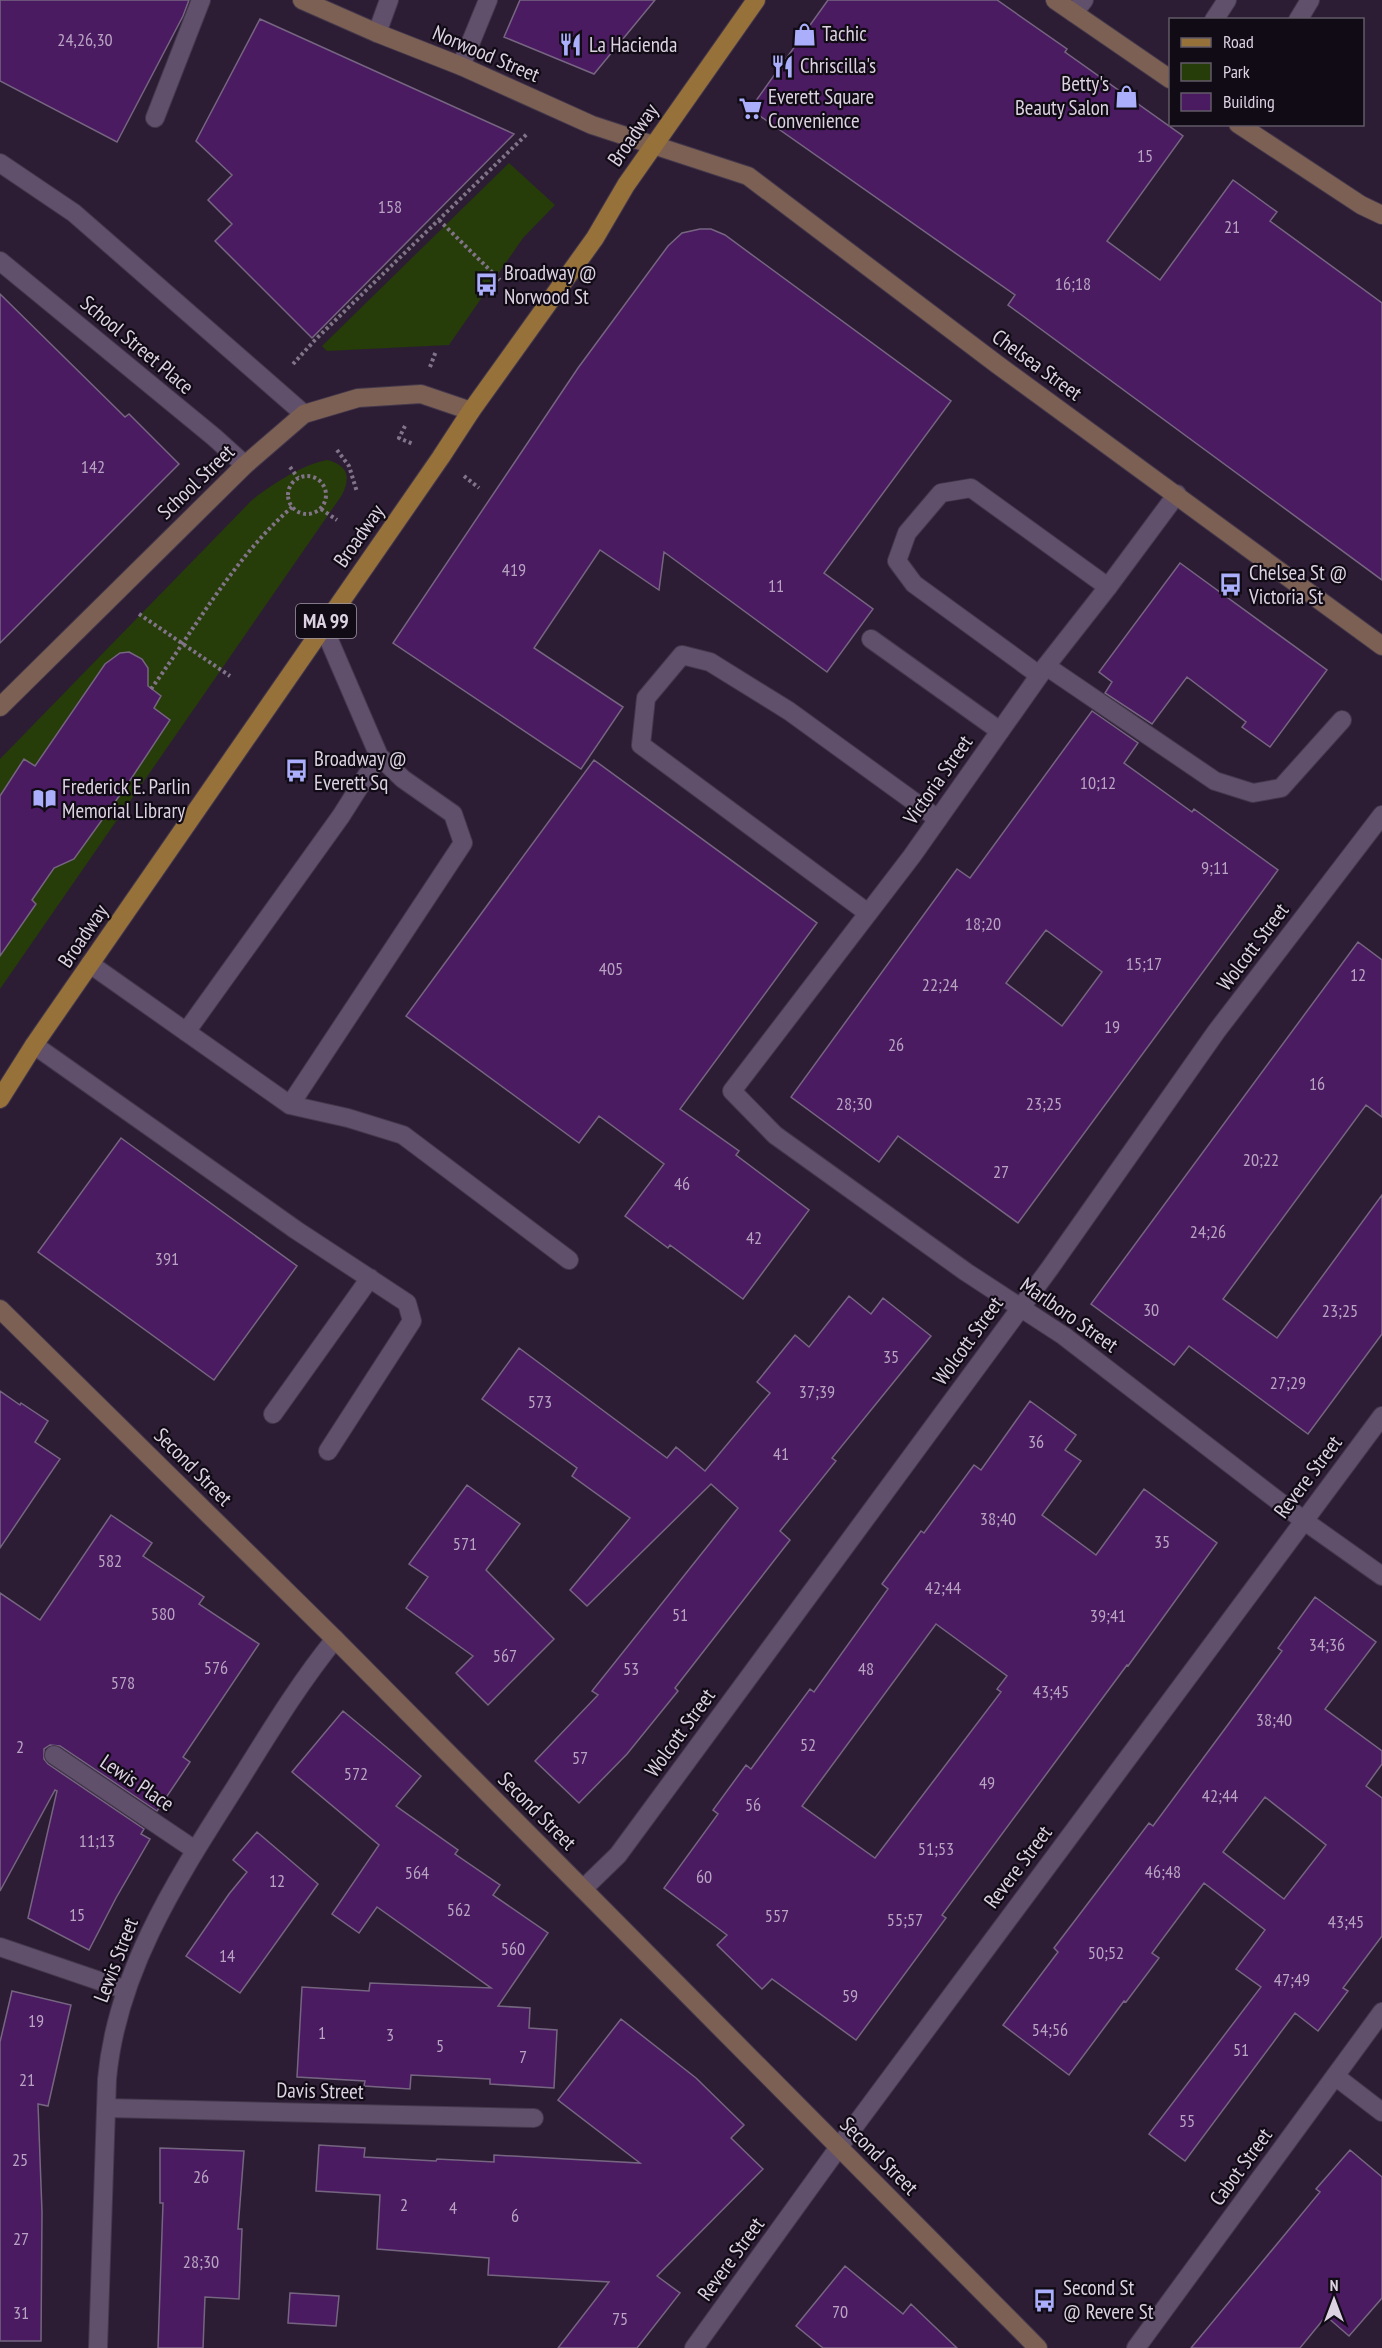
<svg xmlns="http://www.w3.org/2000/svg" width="1382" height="2348" font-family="'PT Sans Narrow',sans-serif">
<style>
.green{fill:#263c09}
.building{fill:#4a1b61;stroke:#766581;stroke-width:1.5;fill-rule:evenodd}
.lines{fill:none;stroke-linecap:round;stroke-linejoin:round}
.lane-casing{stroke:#44384c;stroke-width:20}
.street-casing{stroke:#44384c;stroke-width:20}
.secondary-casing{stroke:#44384c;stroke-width:20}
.primary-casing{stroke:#44384c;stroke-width:20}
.path{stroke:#817488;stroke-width:4;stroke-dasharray:3 3;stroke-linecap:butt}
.lane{stroke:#61506b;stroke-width:18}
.street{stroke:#61506b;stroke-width:18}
.secondary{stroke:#7c6053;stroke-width:18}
.primary{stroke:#96713a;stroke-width:18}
.labels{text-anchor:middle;stroke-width:4.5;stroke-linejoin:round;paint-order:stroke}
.number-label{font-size:18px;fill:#b8a4c2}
.shield{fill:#110b15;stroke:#9f96a4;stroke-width:1.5}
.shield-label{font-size:20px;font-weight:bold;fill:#dcd2e2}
.poi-label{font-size:21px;fill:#dcd2e2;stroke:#110b15;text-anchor:start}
.street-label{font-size:21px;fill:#dcd2e2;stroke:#110b15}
</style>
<rect width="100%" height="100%" fill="#2c1d35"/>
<path class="green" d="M 509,163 L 555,205 L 523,238 L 449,345 L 327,351 L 322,346 Z
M 327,460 C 348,465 351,477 342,495 L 0,989 L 0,759 L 252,500 C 271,485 303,464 327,460 Z"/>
<path class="building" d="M 0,0 L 189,0 L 183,16 L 117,142 L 0,81 Z
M 520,0 L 655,0 L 594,74 L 504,37 Z
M 828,0 L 997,0 L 1067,49 L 1065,52 L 1183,136 L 1107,241 L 1160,280 L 1233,180 L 1277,212 L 1270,221 L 1382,303 L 1382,580 L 1008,305 L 1015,295 L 750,109 Z
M 260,19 L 514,134 L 312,338 L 215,241 L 232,224 L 208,200 L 232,175 L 196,141 Z
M 700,229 L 711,229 L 725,235 L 951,401 L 824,573 L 873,609 L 827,672 L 664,552 L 659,590 L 600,550 L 534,648 L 623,707 L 581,769 L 393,643 L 578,368 L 668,246 L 682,233 Z
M 0,294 L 125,417 L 129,414 L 179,464 L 0,643 Z
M 1180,563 L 1327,670 L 1270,747 L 1242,727 L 1246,722 L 1187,677 L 1152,724 L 1105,693 L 1112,682 L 1099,672 Z
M 129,652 L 142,659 L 148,668 L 148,686 L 161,696 L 154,708 L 170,720 L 125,788 L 74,859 L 54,868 L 32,900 L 36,904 L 0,956 L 0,796 L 24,759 L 35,766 L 105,664 L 120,653 Z
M 1092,711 L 1138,743 L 1124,763 L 1192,812 L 1194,809 L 1278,870 L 1018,1223 L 898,1136 L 879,1162 L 791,1097 L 957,869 L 970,878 ZM 1046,930 L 1102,972 L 1062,1026 L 1006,983 Z
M 594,760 L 817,923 L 680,1109 L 739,1151 L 736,1155 L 809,1210 L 743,1299 L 670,1245 L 668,1248 L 625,1216 L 664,1164 L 599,1116 L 579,1143 L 406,1016 Z
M 1358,942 L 1382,960 L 1382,1117 L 1366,1105 L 1223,1299 L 1277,1338 L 1382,1195 L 1382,1334 L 1308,1434 L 1189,1346 L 1174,1365 L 1091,1304 Z
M 121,1138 L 297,1266 L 214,1380 L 38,1252 Z
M 849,1296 L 871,1314 L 883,1298 L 931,1336 L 832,1458 L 836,1461 L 780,1531 L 790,1540 L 675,1688 L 678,1691 L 627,1754 L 579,1803 L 535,1761 L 598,1695 L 592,1691 L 738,1508 L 711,1484 L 587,1606 L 570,1590 L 630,1518 L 572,1476 L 577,1468 L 482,1399 L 519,1348 L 667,1458 L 676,1447 L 705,1471 L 770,1393 L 757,1382 L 795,1335 L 809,1347 Z
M 0,1391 L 20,1405 L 21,1403 L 48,1421 L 35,1442 L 60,1459 L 0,1548 Z
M 1030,1401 L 1076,1435 L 1065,1450 L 1081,1461 L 1042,1515 L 1096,1555 L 1144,1489 L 1217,1543 L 1128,1666 L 1127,1665 L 942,1915 L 946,1918 L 856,2040 L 772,1979 L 762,1989 L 717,1945 L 727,1935 L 664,1888 L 718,1814 L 713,1810 L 746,1765 L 751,1769 L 810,1689 L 814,1692 L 888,1589 L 882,1584 L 921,1531 L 924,1533 L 974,1465 L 981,1470 ZM 936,1624 L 1007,1676 L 997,1689 L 1001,1692 L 875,1858 L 802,1806 Z
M 467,1485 L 520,1524 L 486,1570 L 554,1639 L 488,1705 L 456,1673 L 473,1656 L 406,1608 L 428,1577 L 409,1564 Z
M 111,1515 L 152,1543 L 143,1556 L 204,1597 L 199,1604 L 259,1644 L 183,1757 L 190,1762 L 157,1811 L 60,1746 L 50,1745 L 44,1749 L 44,1759 L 48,1764 L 144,1829 L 141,1834 L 150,1839 L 116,1898 L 89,1950 L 28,1918 L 57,1791 L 55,1790 L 0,1891 L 0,1593 L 40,1620 Z
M 1315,1597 L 1376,1642 L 1325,1709 L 1382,1751 L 1382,1764 L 1366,1786 L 1382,1798 L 1382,1936 L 1343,1988 L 1348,1991 L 1318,2031 L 1295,2013 L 1185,2161 L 1149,2134 L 1261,1987 L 1236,1969 L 1265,1930 L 1204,1883 L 1152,1953 L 1159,1958 L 1126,2002 L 1124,2001 L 1069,2075 L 1003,2025 L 1058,1952 L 1054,1948 L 1149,1823 L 1153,1826 L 1227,1726 L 1282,1651 L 1278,1648 ZM 1265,1797 L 1326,1845 L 1284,1899 L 1223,1852 Z
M 343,1711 L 421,1776 L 396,1806 L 458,1850 L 455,1854 L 500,1885 L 493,1895 L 548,1933 L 498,2006 L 530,2008 L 529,2028 L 557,2030 L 554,2088 L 490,2084 L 490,2079 L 411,2075 L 410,2089 L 364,2086 L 365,2081 L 297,2077 L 302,1987 L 369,1991 L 370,1983 L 491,1988 L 377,1907 L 359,1933 L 332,1914 L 379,1845 L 292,1772 Z
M 257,1832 L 318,1884 L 240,1993 L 186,1956 L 229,1894 L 247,1872 L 233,1860 Z
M 12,1991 L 71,2005 L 48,2106 L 38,2104 L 42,2212 L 41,2341 L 0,2341 L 0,2042 Z
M 621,2019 L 696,2078 L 744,2125 L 731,2138 L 763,2169 L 657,2276 L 680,2293 L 637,2348 L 558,2348 L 609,2282 L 488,2275 L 489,2258 L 377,2249 L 380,2195 L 316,2191 L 319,2145 L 365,2148 L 364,2157 L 436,2161 L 437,2159 L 494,2162 L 494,2155 L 640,2163 L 558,2100 Z
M 160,2148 L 244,2151 L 238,2229 L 242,2229 L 239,2299 L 205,2297 L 203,2348 L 158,2348 L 163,2203 L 160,2203 Z
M 1350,2150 L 1382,2177 L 1382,2298 L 1349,2336 L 1326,2316 L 1300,2348 L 1191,2348 L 1320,2192 L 1316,2189 Z
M 845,2266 L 903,2314 L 911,2304 L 957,2348 L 823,2348 L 796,2326 Z
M 290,2293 L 339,2296 L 336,2326 L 288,2323 Z"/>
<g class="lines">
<defs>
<path id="lane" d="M 1074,13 L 1084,0
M 1214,20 L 1227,0
M 377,33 L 389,0
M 461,66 L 488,0
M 155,118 L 201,0
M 0,163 L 74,213 L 304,414
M 871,639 L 1000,731
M 1046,666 L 1215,781 L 1253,793 L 1281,788 L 1342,720
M 1039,675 L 914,584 L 897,561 L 907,533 L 941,493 L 971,488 L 1108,587
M 868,913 L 641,745 L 646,698 L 682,655 L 710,662 L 789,711 L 938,819
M 90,964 L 290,1105 L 348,1118 L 403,1135 L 569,1260
M 186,1032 L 341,816 L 379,756
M 34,1045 L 296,1230 L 407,1303 L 412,1321 L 328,1451
M 290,1105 L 463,843 L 453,814 L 403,779 L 379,756 L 323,626
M 273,1414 L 370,1278"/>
<path id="street" d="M 1298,20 L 1310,0
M 0,261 L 214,437 L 245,465
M 1177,494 L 1108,587 L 1046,666 L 912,856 L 732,1091 L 775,1135 L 966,1272 L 1064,1336 L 1303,1520 L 1382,1576
M 54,1755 L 195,1850
M 583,1889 L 618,1855 L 1050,1268 L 1216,1032 L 1382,815
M 0,1947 L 126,1990
M 1335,2076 L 1382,2112
M 106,2108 L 534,2118
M 98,2348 L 107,2079 C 117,1969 179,1876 236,1786 C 268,1735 297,1686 335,1639
M 694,2348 L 839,2147 L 1382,1416
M 1136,2348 L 1382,2012"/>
<path id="secondary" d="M 302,0 L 377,33 L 461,66 L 592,125 L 748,176 L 998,365 L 1382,646
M 1055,0 L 1170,79
M 1238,124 L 1361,205 L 1382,215
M 0,707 L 245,465 L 304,414 L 358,398 L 421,394 L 471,411
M 0,1309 L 335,1639 L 1038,2348"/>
<path id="primary" d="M 0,1099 L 34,1045 L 441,457 L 471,411 L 595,238 L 626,185 L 756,0"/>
</defs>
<use href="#lane" class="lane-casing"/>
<use href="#street" class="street-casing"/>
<use href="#secondary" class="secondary-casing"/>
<use href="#primary" class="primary-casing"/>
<path class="path" d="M 439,220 L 500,280
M 293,364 L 315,340 L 528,133
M 430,367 L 436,351
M 405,426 L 399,438 L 413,444
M 337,450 L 349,466 L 357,492
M 290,467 L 298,478
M 464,476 L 479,488
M288 495a19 19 0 1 1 38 0a19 19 0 1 1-38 0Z
M 321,509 L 337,520
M 139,614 L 230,676
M 151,689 C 196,627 234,558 292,507"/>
<use href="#lane" class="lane"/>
<use href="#street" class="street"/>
<use href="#secondary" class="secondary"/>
<use href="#primary" class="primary"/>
</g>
<defs>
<symbol id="shop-bare" viewBox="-9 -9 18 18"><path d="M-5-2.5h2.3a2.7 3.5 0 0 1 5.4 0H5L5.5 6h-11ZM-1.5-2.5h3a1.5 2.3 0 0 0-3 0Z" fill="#abaffb" stroke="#110b15" stroke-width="2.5" paint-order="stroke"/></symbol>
<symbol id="restaurant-bare" viewBox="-9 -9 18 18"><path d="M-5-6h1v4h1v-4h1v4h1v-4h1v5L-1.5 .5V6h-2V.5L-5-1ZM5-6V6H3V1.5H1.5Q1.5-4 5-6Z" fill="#abaffb" stroke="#110b15" stroke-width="2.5" paint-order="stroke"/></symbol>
<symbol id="supermarket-bare" viewBox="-9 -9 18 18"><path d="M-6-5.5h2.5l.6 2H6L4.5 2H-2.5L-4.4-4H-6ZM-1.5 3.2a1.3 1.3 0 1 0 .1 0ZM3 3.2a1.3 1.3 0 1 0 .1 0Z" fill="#abaffb" stroke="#110b15" stroke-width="2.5" paint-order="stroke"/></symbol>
<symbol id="bus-bare" viewBox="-9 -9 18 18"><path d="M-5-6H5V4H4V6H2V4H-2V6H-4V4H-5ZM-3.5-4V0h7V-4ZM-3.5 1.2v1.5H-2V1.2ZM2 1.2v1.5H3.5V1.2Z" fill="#abaffb" stroke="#110b15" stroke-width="2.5" paint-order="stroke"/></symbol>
<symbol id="library-bare" viewBox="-9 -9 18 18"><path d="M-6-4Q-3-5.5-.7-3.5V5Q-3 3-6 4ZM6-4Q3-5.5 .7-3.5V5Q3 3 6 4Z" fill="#abaffb" stroke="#110b15" stroke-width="2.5" paint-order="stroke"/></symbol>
</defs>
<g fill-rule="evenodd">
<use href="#shop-bare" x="788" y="18" width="33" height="33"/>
<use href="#restaurant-bare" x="554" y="28" width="33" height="33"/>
<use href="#restaurant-bare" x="766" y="50" width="33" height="33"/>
<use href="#shop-bare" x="1110" y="80" width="33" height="33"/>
<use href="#supermarket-bare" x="734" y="92" width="33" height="33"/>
<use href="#bus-bare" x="470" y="268" width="33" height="33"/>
<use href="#bus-bare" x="1214" y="568" width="33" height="33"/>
<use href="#bus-bare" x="280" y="754" width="33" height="33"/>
<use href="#library-bare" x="28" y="782" width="33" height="33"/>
<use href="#bus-bare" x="1028" y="2284" width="33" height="33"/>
</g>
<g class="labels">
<g class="number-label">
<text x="85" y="46">24,26,30</text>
<text x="1145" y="162">15</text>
<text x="390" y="213">158</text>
<text x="1232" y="233">21</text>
<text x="1073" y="290">16;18</text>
<text x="93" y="473">142</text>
<text x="514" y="576">419</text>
<text x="776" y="592">11</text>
<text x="1098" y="789">10;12</text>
<text x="1215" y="874">9;11</text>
<text x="983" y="930">18;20</text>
<text x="1144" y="970">15;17</text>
<text x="611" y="975">405</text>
<text x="1358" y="981">12</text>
<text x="940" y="991">22;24</text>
<text x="1112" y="1033">19</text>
<text x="896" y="1051">26</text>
<text x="1317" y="1090">16</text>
<text x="854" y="1110">28;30</text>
<text x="1044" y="1110">23;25</text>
<text x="1261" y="1166">20;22</text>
<text x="1001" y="1178">27</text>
<text x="682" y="1190">46</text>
<text x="1208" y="1238">24;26</text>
<text x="754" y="1244">42</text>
<text x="167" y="1265">391</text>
<text x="1151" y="1316">30</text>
<text x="1340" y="1317">23;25</text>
<text x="891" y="1363">35</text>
<text x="1288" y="1389">27;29</text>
<text x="817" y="1398">37;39</text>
<text x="540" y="1408">573</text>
<text x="1036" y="1448">36</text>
<text x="781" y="1460">41</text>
<text x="998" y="1525">38;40</text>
<text x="1162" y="1548">35</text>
<text x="465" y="1550">571</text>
<text x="110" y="1567">582</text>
<text x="943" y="1594">42;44</text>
<text x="163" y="1620">580</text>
<text x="680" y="1621">51</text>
<text x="1108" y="1622">39;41</text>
<text x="1327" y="1651">34;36</text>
<text x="505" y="1662">567</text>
<text x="216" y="1674">576</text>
<text x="631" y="1675">53</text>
<text x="866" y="1675">48</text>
<text x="123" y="1689">578</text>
<text x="1051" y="1698">43;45</text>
<text x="1274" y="1726">38;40</text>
<text x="808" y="1751">52</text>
<text x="20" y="1753">2</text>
<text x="580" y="1764">57</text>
<text x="356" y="1780">572</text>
<text x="987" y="1789">49</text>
<text x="1220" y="1802">42;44</text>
<text x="753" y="1811">56</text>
<text x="97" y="1847">11;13</text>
<text x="936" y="1855">51;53</text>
<text x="1163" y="1878">46;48</text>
<text x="417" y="1879">564</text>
<text x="704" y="1883">60</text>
<text x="277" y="1887">12</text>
<text x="459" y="1916">562</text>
<text x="77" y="1921">15</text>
<text x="777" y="1922">557</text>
<text x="905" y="1926">55;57</text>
<text x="1346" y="1928">43;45</text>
<text x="513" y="1955">560</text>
<text x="1106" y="1959">50;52</text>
<text x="227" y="1962">14</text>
<text x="1292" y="1986">47;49</text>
<text x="850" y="2002">59</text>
<text x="36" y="2027">19</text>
<text x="1050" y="2036">54;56</text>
<text x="322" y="2039">1</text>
<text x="390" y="2041">3</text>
<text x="440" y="2052">5</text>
<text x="1241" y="2056">51</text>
<text x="523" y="2063">7</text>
<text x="27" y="2086">21</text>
<text x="1187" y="2127">55</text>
<text x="20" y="2166">25</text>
<text x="201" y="2183">26</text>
<text x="404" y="2211">2</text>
<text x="453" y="2214">4</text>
<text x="515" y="2222">6</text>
<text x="21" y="2245">27</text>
<text x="201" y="2268">28;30</text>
<text x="840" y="2318">70</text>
<text x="21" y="2319">31</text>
<text x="620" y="2325">75</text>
</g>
<rect class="shield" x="296" y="604" width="60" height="34" rx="4.5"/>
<g class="shield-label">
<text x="326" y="628">MA 99</text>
</g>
<g class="poi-label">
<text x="822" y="41">Tachic</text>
<text x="589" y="52">La Hacienda</text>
<text x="800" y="73">Chriscilla's</text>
<text x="1109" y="91" text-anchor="end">Betty's<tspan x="1109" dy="24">Beauty Salon</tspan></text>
<text x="768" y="104">Everett Square<tspan x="768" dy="24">Convenience</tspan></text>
<text x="504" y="280">Broadway @<tspan x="504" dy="24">Norwood St</tspan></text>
<text x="1249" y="580">Chelsea St @<tspan x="1249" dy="24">Victoria St</tspan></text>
<text x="314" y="766">Broadway @<tspan x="314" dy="24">Everett Sq</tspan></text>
<text x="62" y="794">Frederick E. Parlin<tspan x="62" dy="24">Memorial Library</tspan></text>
<text x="1063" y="2295">Second St<tspan x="1063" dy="24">@ Revere St</tspan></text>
</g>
<g class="street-label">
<text transform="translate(486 54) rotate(23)" y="7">Norwood Street</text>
<text transform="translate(633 135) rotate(-55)" y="7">Broadway</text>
<text transform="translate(137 345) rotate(40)" y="7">School Street Place</text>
<text transform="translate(1037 365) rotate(36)" y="7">Chelsea Street</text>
<text transform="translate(196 482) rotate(-44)" y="7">School Street</text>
<text transform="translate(359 536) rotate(-55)" y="7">Broadway</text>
<text transform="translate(938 780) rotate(-55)" y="7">Victoria Street</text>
<text transform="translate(83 936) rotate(-56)" y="7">Broadway</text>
<text transform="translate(1253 947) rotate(-53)" y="7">Wolcott Street</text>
<text transform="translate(1069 1315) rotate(35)" y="7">Marlboro Street</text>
<text transform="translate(968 1341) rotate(-54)" y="7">Wolcott Street</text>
<text transform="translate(193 1467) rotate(45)" y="7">Second Street</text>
<text transform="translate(1308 1477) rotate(-53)" y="7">Revere Street</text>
<text transform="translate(680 1733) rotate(-54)" y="7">Wolcott Street</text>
<text transform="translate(137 1783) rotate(34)" y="7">Lewis Place</text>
<text transform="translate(537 1811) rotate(45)" y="7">Second Street</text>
<text transform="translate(1018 1867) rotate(-53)" y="7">Revere Street</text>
<text transform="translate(116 1960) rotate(-69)" y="7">Lewis Street</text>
<text transform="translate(320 2091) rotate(1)" y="7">Davis Street</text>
<text transform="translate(879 2156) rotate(45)" y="7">Second Street</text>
<text transform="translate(1241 2167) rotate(-54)" y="7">Cabot Street</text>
<text transform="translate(731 2259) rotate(-54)" y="7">Revere Street</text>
</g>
</g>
<rect x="1169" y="18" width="195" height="108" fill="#110b15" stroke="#625b67" stroke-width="1.5"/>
<rect x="1181" y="38" width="30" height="9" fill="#96713a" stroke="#625b67" stroke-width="1.5"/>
<text x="1223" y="48" font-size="18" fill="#dcd2e2">Road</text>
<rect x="1181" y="63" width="30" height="18" fill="#263c09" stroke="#625b67" stroke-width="1.5"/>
<text x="1223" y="78" font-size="18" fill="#dcd2e2">Park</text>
<rect x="1181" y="93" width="30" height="18" fill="#4a1b61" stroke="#625b67" stroke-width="1.5"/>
<text x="1223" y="108" font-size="18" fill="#dcd2e2">Building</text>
<g transform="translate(1334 2300)" stroke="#110b15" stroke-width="4.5" paint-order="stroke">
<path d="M0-4.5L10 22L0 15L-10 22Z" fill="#dcd2e2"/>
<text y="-9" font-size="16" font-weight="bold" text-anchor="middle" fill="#dcd2e2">N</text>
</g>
</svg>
